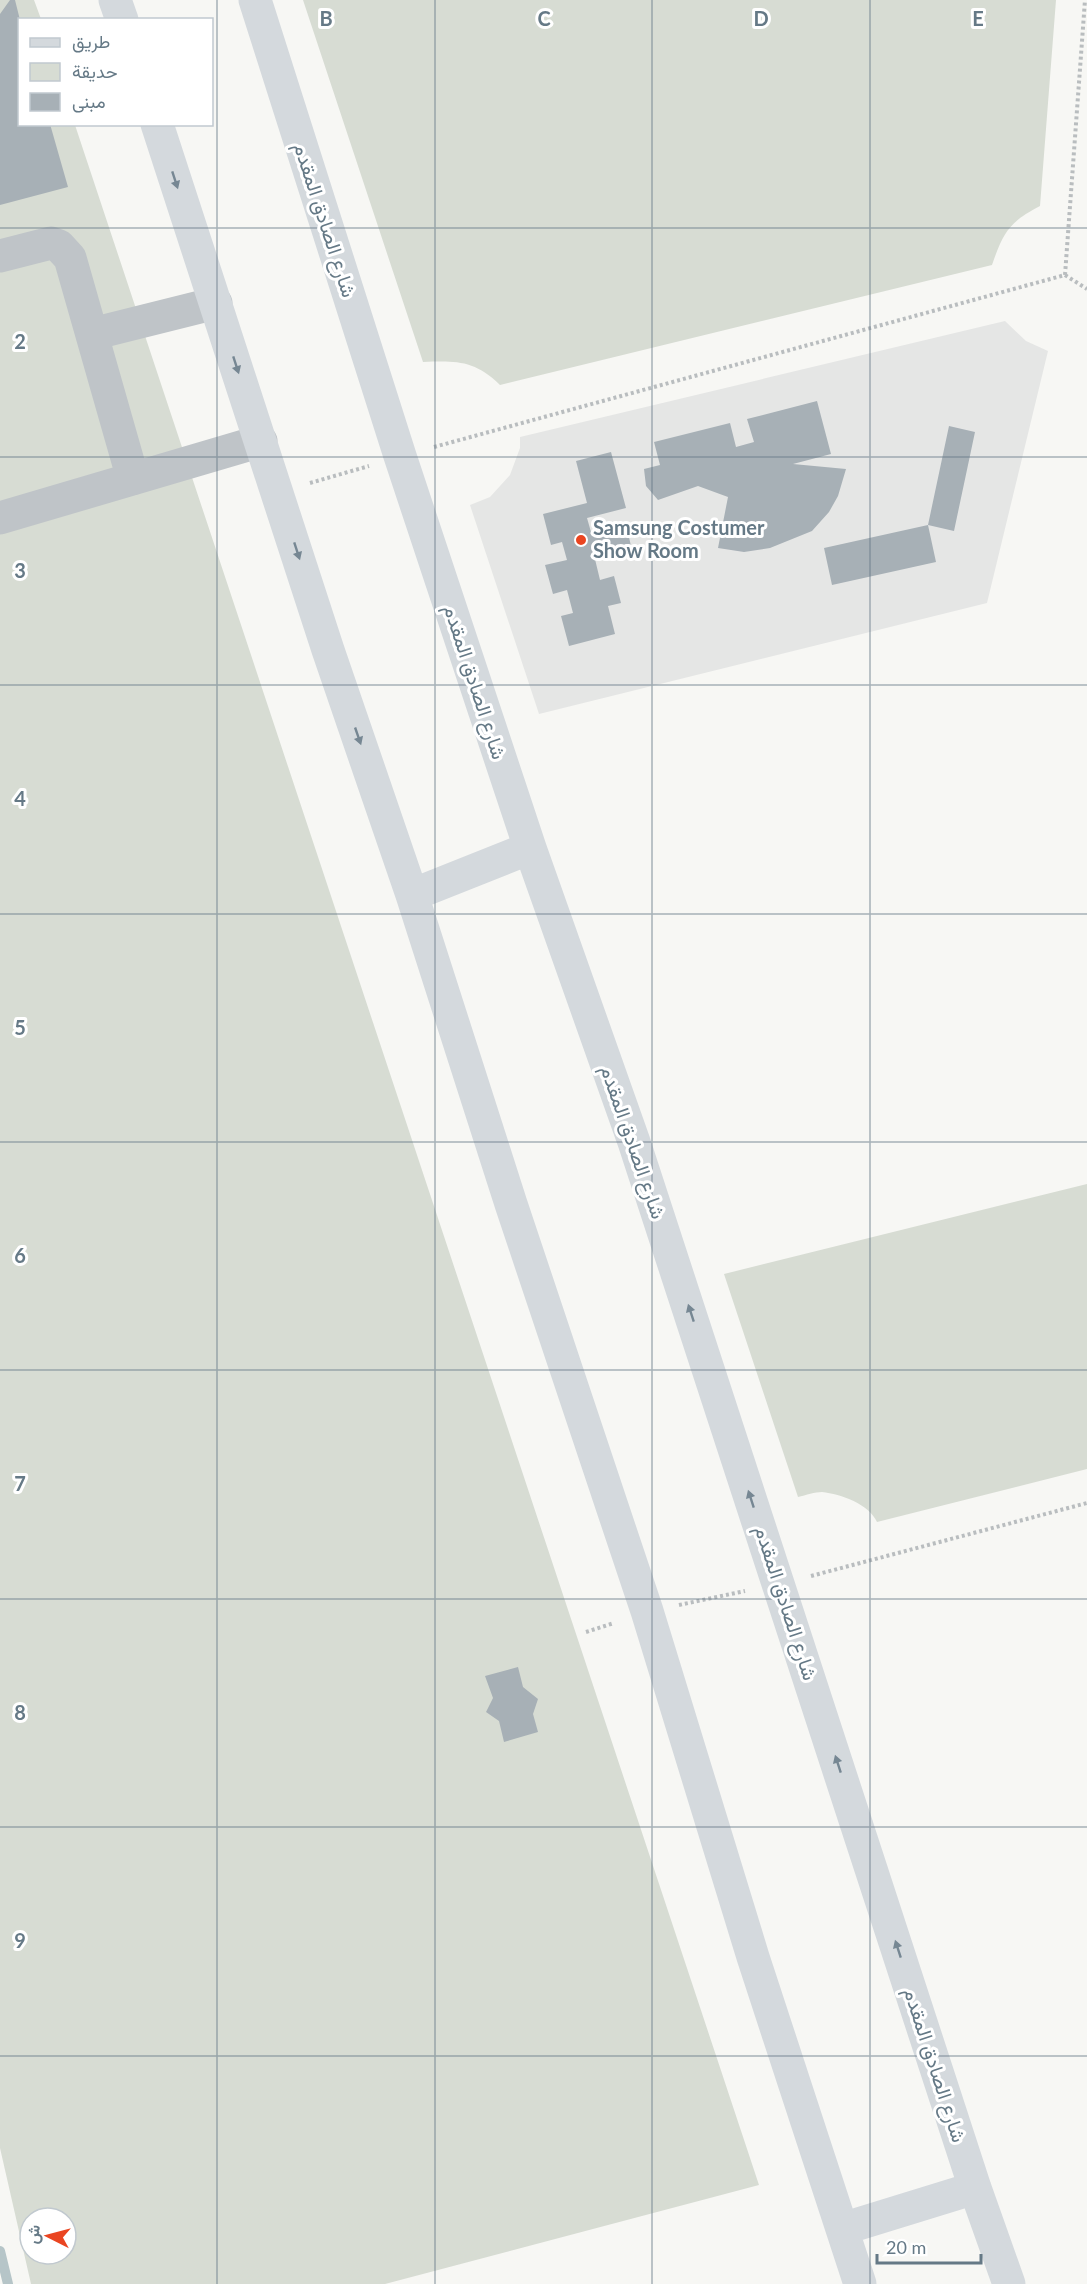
<svg xmlns="http://www.w3.org/2000/svg" width="1087" height="2284" font-family="Lato,Vazirmatn,sans-serif">
<style>
.built{fill:#e5e6e5}
.green{fill:#d7dcd3;fill-rule:evenodd}
.lines{fill:none;stroke-linecap:round;stroke-linejoin:round}
.stream{stroke:#b6c5c8;stroke-width:10}
.building{fill:#a7b0b6}
.path{stroke:#b9bdbf;stroke-width:4;stroke-dasharray:3 3;stroke-linecap:butt}
.minor{stroke:#bfc4c8;stroke-width:33}
.major{stroke:#d4d9dd;stroke-width:33}
.oneway{fill:#768793}
.grid{fill:none;stroke:#657986;stroke-width:1.5;stroke-opacity:0.55}
.poi-dot{fill:#ea4521;stroke:#fff;stroke-width:2}
.labels{text-anchor:middle;stroke-width:6;stroke-linejoin:round;paint-order:stroke}
.street-label{font-size:20px;fill:#657986;stroke:#fff}
.poi-label{font-size:20px;font-weight:bold;fill:#657986;stroke:#fff;text-anchor:start}
.grid-label{font-size:20px;text-anchor:middle;font-weight:bold;fill:#657986;stroke:#fff;stroke-width:6;stroke-linejoin:round;paint-order:stroke}
</style>
<rect width="100%" height="100%" fill="#f7f7f4"/>
<path class="built" d="M 1005,321 L 1026,341 L 1048,351 L 987,603 L 539,714 L 470,505 L 490,497 L 510,475 L 520,448 L 520,437 Z"/>
<path class="green" d="M 0,0 L 34,0 L 41,19 L 20,20 L 20,124 L 75,125 L 759,2185 L 385,2284 L 31,2284 L 0,2148 ZM 30,2218 L 66,2218 L 66,2254 L 30,2254 Z
M 303,0 L 1056,0 L 1040,206 C 1009,222 1003,233 992,265 L 500,385 C 474,360 457,361 423,362 Z
M 1087,1184 L 1087,1469 L 877,1522 C 869,1504 841,1494 822,1492 C 815,1492 806,1495 798,1497 L 724,1274 Z"/>
<g class="lines">
<path class="stream" d="M 0,2251 L 8,2284"/>
</g>
<path class="building" d="M 10,0 L 15,0 L 20,20 L 20,124 L 50,124 L 68,187 L 0,205 L 0,14 Z
M 817,401 L 831,454 L 793,464 L 846,469 L 838,496 L 829,512 L 812,531 L 770,548 L 744,552 L 718,548 L 728,497 L 698,486 L 658,500 L 646,486 L 644,469 L 660,465 L 654,442 L 730,423 L 736,447 L 754,442 L 747,419 Z
M 949,426 L 975,432 L 954,531 L 928,525 Z
M 611,452 L 626,508 L 587,518 L 591,532 L 626,524 L 631,546 L 594,555 L 600,580 L 614,576 L 621,603 L 608,606 L 615,634 L 569,646 L 561,616 L 573,613 L 567,590 L 553,594 L 545,565 L 567,560 L 562,542 L 551,545 L 543,514 L 587,503 L 576,461 Z
M 928,525 L 936,562 L 832,585 L 824,548 Z
M 518,1667 L 523,1687 L 538,1699 L 533,1714 L 538,1732 L 504,1742 L 499,1721 L 486,1712 L 493,1698 L 485,1676 Z"/>
<g class="lines">
<path class="path" d="M 1065,275 L 1085,0
M 434,447 L 1065,275 L 1087,289
M 310,483 L 369,466
M 811,1576 L 1087,1503
M 679,1605 L 745,1591
M 586,1632 L 614,1623"/>
<path class="minor" d="M 0,256 L 51,243 L 59,246 L 70,258 L 133,479
M 92,334 L 216,303
M 0,518 L 261,441"/>
<path class="major" d="M 115,0 L 122,20
M 255,0 L 400,456 L 530,848 L 634,1142 L 975,2188 L 1009,2284
M 157,124 L 328,650 L 412,895 L 511,1204 L 647,1611 L 753,1957 L 860,2284
M 412,895 L 530,848
M 842,2229 L 975,2188"/>
</g>
<defs><path id="oneway-solid" d="M-6-.8H1V-3.2L6.5 0L1 3.2V.8H-6Z" transform="scale(1.5)"/></defs>
<g class="oneway">
<use href="#oneway-solid" transform="translate(175 180) rotate(72)"/>
<use href="#oneway-solid" transform="translate(236 365) rotate(72)"/>
<use href="#oneway-solid" transform="translate(297 551) rotate(72)"/>
<use href="#oneway-solid" transform="translate(358 736) rotate(71)"/>
<use href="#oneway-solid" transform="translate(691 1313) rotate(-108)"/>
<use href="#oneway-solid" transform="translate(751 1499) rotate(-108)"/>
<use href="#oneway-solid" transform="translate(838 1764) rotate(-108)"/>
<use href="#oneway-solid" transform="translate(898 1949) rotate(-108)"/>
</g>
<path class="grid" d="M 217,0 L 217,2284M 435,0 L 435,2284M 652,0 L 652,2284M 870,0 L 870,2284M 0,228 L 1087,228M 0,457 L 1087,457M 0,685 L 1087,685M 0,914 L 1087,914M 0,1142 L 1087,1142M 0,1370 L 1087,1370M 0,1599 L 1087,1599M 0,1827 L 1087,1827M 0,2056 L 1087,2056"/>
<circle class="poi-dot" cx="581" cy="540" r="6"/>
<g class="labels">
<g class="street-label">
<text transform="translate(325 220) rotate(72)" y="7">شارع الصادق المقدم</text>
<text transform="translate(475 682) rotate(72)" y="7">شارع الصادق المقدم</text>
<text transform="translate(633 1142) rotate(71)" y="7">شارع الصادق المقدم</text>
<text transform="translate(786 1603) rotate(72)" y="7">شارع الصادق المقدم</text>
<text transform="translate(935 2065) rotate(72)" y="7">شارع الصادق المقدم</text>
</g>
<g class="poi-label">
<text x="593" y="535">Samsung Costumer<tspan x="593" dy="23">Show Room</tspan></text>
</g>
</g>
<g class="grid-label">
<text x="326" y="26">B</text>
<text x="544" y="26">C</text>
<text x="761" y="26">D</text>
<text x="978" y="26">E</text>
<text x="20" y="349">2</text>
<text x="20" y="578">3</text>
<text x="20" y="806">4</text>
<text x="20" y="1035">5</text>
<text x="20" y="1263">6</text>
<text x="20" y="1491">7</text>
<text x="20" y="1720">8</text>
<text x="20" y="1948">9</text>
</g>
<rect x="18" y="18" width="195" height="108" fill="#ffffff" stroke="#c1c9cf" stroke-width="1.5"/>
<rect x="30" y="38" width="30" height="9" fill="#d4d9dd" stroke="#c1c9cf" stroke-width="1.5"/>
<text x="72" y="48" font-size="18" fill="#657986">طريق</text>
<rect x="30" y="63" width="30" height="18" fill="#d7dcd3" stroke="#c1c9cf" stroke-width="1.5"/>
<text x="72" y="78" font-size="18" fill="#657986">حديقة</text>
<rect x="30" y="93" width="30" height="18" fill="#a7b0b6" stroke="#c1c9cf" stroke-width="1.5"/>
<text x="72" y="108" font-size="18" fill="#657986">مبنى</text>
<g transform="translate(48 2236) rotate(276)"><circle r="28" fill="#ffffff" stroke="#c1c9cf" stroke-width="1.5"/>
<path d="M0-4.5L10 22L0 15L-10 22Z" fill="#ea4521"/>
<text y="-9" font-size="16" font-weight="bold" text-anchor="middle" fill="#657986">ش</text>
</g>
<path d="M877 2254v9h104v-9" fill="none" stroke="#657986" stroke-width="3"/>
<text x="886" y="2254" font-size="18" fill="#657986" stroke="#ffffff" stroke-width="4.5" paint-order="stroke">20 m</text>
</svg>
